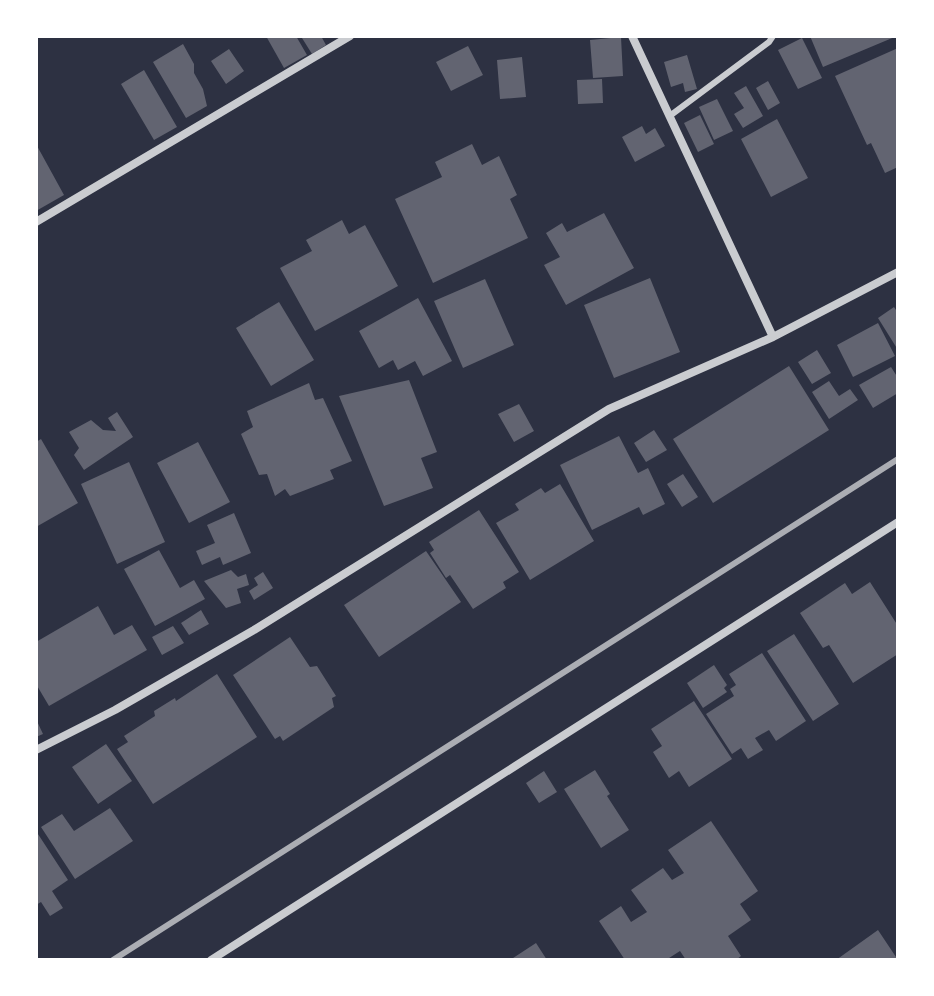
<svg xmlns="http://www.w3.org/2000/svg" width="934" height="996" font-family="'Varela Round',sans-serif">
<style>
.building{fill:#626471}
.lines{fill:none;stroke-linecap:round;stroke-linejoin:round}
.service{stroke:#caccd0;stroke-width:6}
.minor{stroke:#caccd0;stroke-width:8}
.rail{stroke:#abadb3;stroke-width:6}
</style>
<rect width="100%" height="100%" fill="#2d3142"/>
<path class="building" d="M 266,36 L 296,36 L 307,55 L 284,68 Z
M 306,36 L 321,36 L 326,45 L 312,54 L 302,38 Z
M 810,36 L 897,36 L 823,67 Z
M 621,37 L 623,76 L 593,78 L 590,40 Z
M 802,38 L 822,78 L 798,89 L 778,50 Z
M 183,44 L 194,64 L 194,73 L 203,89 L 207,106 L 186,118 L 153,62 Z
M 468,46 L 483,75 L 451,91 L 436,62 Z
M 898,48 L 898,167 L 885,173 L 871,143 L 867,145 L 835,76 Z
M 229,49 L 244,71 L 226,84 L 211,61 Z
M 687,55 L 697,89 L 685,92 L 683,83 L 671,87 L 664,62 Z
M 522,57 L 526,97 L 500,99 L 497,60 Z
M 144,70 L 177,127 L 154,140 L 121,84 Z
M 602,79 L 603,103 L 578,104 L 577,80 Z
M 768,81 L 780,103 L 768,110 L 756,88 Z
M 746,86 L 763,116 L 743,128 L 734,114 L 744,108 L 734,93 Z
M 717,99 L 733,131 L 714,140 L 699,107 Z
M 700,115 L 714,144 L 698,152 L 684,123 Z
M 777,119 L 808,178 L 771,197 L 741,139 Z
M 642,126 L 646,134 L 655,128 L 665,146 L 635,162 L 622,137 Z
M 36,144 L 64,195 L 36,211 Z
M 472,144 L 482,165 L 499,156 L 517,195 L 510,199 L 528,238 L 433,283 L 395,199 L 442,177 L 435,162 Z
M 604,213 L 634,268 L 566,305 L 544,265 L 560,257 L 546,233 L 562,223 L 567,232 Z
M 342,220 L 349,234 L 365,225 L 398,286 L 315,331 L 280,268 L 312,251 L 306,240 Z
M 650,278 L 680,352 L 614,378 L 584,305 Z
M 485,279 L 514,345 L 463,368 L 434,301 Z
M 418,298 L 452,361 L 423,376 L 415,361 L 398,370 L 393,360 L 379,368 L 359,331 Z
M 279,302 L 314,360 L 271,386 L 236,328 Z
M 894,307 L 898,313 L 898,350 L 878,318 Z
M 878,323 L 895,356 L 853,377 L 837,345 Z
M 817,350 L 831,373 L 812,384 L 798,362 Z
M 789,366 L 829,430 L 713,503 L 673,439 Z
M 891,367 L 898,378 L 898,393 L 873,408 L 859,385 Z
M 409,380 L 437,452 L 421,458 L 433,488 L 384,506 L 339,396 Z
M 829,381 L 839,396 L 850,389 L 858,400 L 829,419 L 812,392 Z
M 309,383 L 315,400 L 323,398 L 352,461 L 330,470 L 334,479 L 290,496 L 285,489 L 275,496 L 267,474 L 259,475 L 241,434 L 253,427 L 247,411 Z
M 519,404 L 534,431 L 514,442 L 498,414 Z
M 117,412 L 133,437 L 84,470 L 74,455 L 79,448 L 69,432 L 91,420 L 103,430 L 116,431 L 108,418 Z
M 654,430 L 667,450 L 646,462 L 634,443 Z
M 619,436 L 638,473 L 648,468 L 665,504 L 643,515 L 639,507 L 592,530 L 560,465 Z
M 41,439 L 78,503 L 36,527 L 36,442 Z
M 198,442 L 230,502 L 189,523 L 157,463 Z
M 129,462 L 165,542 L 117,564 L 81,484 Z
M 683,474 L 698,497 L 682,507 L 667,484 Z
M 560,484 L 594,541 L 530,580 L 496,523 L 519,510 L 515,504 L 541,488 L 545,493 Z
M 479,510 L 519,572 L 503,582 L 506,588 L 473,609 L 450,575 L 446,578 L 430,553 L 434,550 L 429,542 Z
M 234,513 L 251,553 L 223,565 L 220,557 L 202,565 L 196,551 L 215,543 L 207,525 Z
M 159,550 L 180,588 L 194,580 L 205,599 L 155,626 L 124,569 Z
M 426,551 L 461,602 L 379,657 L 344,605 Z
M 231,570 L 238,577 L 246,574 L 249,585 L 237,589 L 241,603 L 226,608 L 204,581 Z
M 263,572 L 273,588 L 254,600 L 249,591 L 258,585 L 254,578 Z
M 870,582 L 898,626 L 898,654 L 853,683 L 829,645 L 823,648 L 800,613 L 845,583 L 852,594 Z
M 98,606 L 114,635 L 132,625 L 147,650 L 49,706 L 36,684 L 36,642 Z
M 201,610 L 209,624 L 189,635 L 181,623 Z
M 173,626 L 184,643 L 162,655 L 152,637 Z
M 794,634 L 839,704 L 813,721 L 767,651 Z
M 290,637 L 310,667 L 317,666 L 336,696 L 332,698 L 334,707 L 283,741 L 280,736 L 275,739 L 233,675 Z
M 762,653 L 806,721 L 776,741 L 769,730 L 755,738 L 763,750 L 748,759 L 741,748 L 732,754 L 706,714 L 734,696 L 730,689 L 736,685 L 729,674 Z
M 714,665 L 727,685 L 724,688 L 727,692 L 703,708 L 687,683 Z
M 217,674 L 257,737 L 153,804 L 117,749 L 128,742 L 124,736 L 155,716 L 154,711 L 175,698 L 176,701 Z
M 694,701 L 732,759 L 689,787 L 679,771 L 669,778 L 653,752 L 662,746 L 651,729 Z
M 36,719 L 43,734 L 36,737 Z
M 106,744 L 132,781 L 98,804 L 72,767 Z
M 595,770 L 610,794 L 607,796 L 629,830 L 601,848 L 564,789 Z
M 544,771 L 557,792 L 539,803 L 526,783 Z
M 110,808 L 133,841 L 75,879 L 41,827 L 62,814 L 74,831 Z
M 711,821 L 758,891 L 740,904 L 751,920 L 728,936 L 741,956 L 736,960 L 686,960 L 680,951 L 666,960 L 625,960 L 599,921 L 621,906 L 631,922 L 647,912 L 631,890 L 663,868 L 672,880 L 684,873 L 668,850 Z
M 36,831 L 68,880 L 52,891 L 63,908 L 50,916 L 41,902 L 36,905 Z
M 878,930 L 898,960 L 836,960 Z
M 536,943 L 547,960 L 510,960 Z"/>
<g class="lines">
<path class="service" d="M 671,115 L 769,42 L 773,36"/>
<path class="minor" d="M 632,36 L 773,337
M 36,222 L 350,36
M 36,750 L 115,710 L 254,630 L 609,409 L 773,337 L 898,272
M 211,960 L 898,522"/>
<path class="rail" d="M 113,960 L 898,459"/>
</g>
<rect width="934" height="996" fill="none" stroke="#ffffff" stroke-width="76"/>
</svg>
